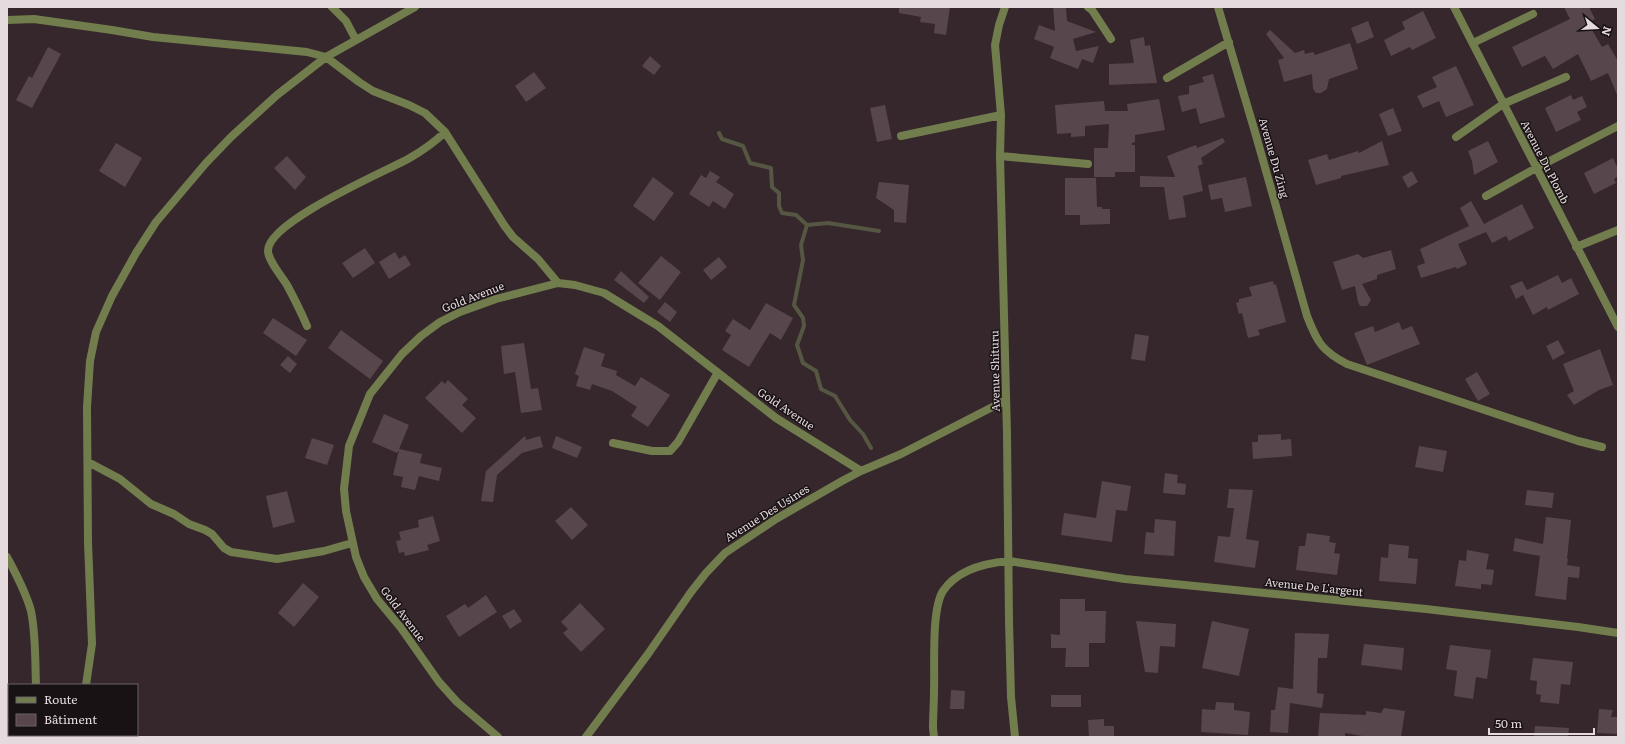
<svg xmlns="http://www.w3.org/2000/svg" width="1625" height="744" font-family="Literata,serif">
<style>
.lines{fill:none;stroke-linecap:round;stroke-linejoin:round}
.stream{stroke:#565742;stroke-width:4}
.building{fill:#57474c}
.street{stroke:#727d4d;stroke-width:8}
.labels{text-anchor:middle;stroke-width:3;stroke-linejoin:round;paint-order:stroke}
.street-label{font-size:11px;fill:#e5dadd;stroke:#181214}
</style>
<rect width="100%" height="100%" fill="#35272b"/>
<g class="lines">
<path class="stream" d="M 719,133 L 722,139 L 743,146 L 750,163 L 771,168 L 772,187 L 779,193 L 779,206 L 782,213 L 796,215 L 807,225 L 801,245 L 803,260 L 794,305 L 803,318 L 804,326 L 797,345 L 803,363 L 816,371 L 821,389 L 835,396 L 850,420 L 863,434 L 871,448
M 807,225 L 828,223 L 879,231"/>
</g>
<path class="building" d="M 899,7 L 950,7 L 946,35 L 934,33 L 935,24 L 920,22 L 921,17 L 899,13 Z
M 1053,7 L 1066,7 L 1067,21 L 1096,32 L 1073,39 L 1076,51 L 1099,46 L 1093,63 L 1082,59 L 1078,69 L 1050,58 L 1054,47 L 1034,39 L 1039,25 L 1055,31 Z
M 1564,7 L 1589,7 L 1595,19 L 1588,23 L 1602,47 L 1608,44 L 1618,61 L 1618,97 L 1608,73 L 1591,81 L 1578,54 L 1553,69 L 1545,56 L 1522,67 L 1512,47 L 1570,19 Z
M 1423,11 L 1436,38 L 1412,50 L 1410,47 L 1391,56 L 1384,40 L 1405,29 L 1402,22 Z
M 1368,21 L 1374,37 L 1357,44 L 1351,28 Z
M 1270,30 L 1295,53 L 1304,50 L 1305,54 L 1313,52 L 1315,55 L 1350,43 L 1358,69 L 1329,79 L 1327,89 L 1321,93 L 1316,93 L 1313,89 L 1312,74 L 1284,82 L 1278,60 L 1284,58 L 1266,34 Z
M 1144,37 L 1145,46 L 1150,45 L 1157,83 L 1109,85 L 1109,64 L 1134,63 L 1130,40 Z
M 48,47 L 61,54 L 32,108 L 16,100 L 29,76 L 32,78 Z
M 650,56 L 661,66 L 654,75 L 642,66 Z
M 1456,66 L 1474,105 L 1446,117 L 1439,101 L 1423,108 L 1417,96 L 1437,87 L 1432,77 Z
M 534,72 L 546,88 L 526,102 L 515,86 Z
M 1213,74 L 1225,117 L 1200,124 L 1196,108 L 1182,112 L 1178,96 L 1189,94 L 1189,86 L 1204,82 L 1202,77 Z
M 1571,95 L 1573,100 L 1582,96 L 1587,107 L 1577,112 L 1581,120 L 1556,132 L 1545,108 Z
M 1159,99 L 1165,130 L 1135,135 L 1135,142 L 1132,143 L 1132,145 L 1135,145 L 1135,172 L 1115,172 L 1115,177 L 1094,177 L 1094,148 L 1108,148 L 1109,124 L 1085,126 L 1085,136 L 1071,137 L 1071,133 L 1057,134 L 1055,105 L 1104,101 L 1105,111 L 1128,111 L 1127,104 Z
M 885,105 L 892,139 L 877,142 L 870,108 Z
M 1393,108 L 1402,131 L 1388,136 L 1379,114 Z
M 1223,138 L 1225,142 L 1201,158 L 1203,164 L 1198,166 L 1203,191 L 1183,196 L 1186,217 L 1169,220 L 1164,187 L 1140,187 L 1140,176 L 1175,177 L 1167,156 L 1196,145 L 1197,148 Z
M 1382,141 L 1389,165 L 1341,176 L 1341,178 L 1316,185 L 1308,160 L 1327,154 L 1329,160 L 1358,151 L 1359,153 Z
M 1488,141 L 1498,162 L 1474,175 L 1472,161 L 1468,151 Z
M 116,143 L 142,158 L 125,187 L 99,171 Z
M 287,156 L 306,177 L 295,190 L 274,168 Z
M 1613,158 L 1618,169 L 1618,176 L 1614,179 L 1616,183 L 1594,194 L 1584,173 Z
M 710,171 L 720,177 L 716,182 L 734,194 L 725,209 L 713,201 L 709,207 L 689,194 L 701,175 L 706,178 Z
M 1412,171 L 1418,182 L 1408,188 L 1402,177 Z
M 653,177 L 674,193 L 654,221 L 633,206 Z
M 1246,177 L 1252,206 L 1225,212 L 1222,198 L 1211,200 L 1208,185 Z
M 1065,178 L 1096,178 L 1097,207 L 1102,207 L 1102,209 L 1110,209 L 1110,224 L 1080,225 L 1080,215 L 1065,215 Z
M 879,182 L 909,185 L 906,223 L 894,222 L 894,210 L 876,198 Z
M 1471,201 L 1484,224 L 1522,204 L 1534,228 L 1509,241 L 1506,236 L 1492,243 L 1486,232 L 1458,244 L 1467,264 L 1457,269 L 1456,267 L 1421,278 L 1417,266 L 1425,263 L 1420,249 L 1469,226 L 1460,208 Z
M 365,248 L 375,263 L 353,278 L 342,263 Z
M 1391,250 L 1396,269 L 1377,275 L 1377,279 L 1362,284 L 1371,300 L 1367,306 L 1360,306 L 1358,302 L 1355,286 L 1342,290 L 1333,262 L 1358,254 L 1363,258 Z
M 395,252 L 399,259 L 405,255 L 411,265 L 389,279 L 379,262 Z
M 661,256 L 681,272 L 660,300 L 638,283 Z
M 719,257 L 727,267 L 711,280 L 703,270 Z
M 621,271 L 649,297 L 644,303 L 614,280 Z
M 1558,275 L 1562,283 L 1571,278 L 1579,294 L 1548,310 L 1547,307 L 1533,315 L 1523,295 L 1516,299 L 1510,286 L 1522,281 L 1527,290 Z
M 1273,281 L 1274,285 L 1276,284 L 1286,322 L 1258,330 L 1260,335 L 1248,338 L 1242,313 L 1239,314 L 1236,303 L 1239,302 L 1239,299 L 1252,296 L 1249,287 Z
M 665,302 L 677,312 L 670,322 L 657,312 Z
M 766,303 L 793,318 L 781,340 L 770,333 L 749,367 L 722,350 L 731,335 L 725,331 L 733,319 L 750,330 Z
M 273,318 L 307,340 L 296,356 L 263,333 Z
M 1399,322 L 1402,330 L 1412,326 L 1420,344 L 1367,365 L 1354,333 L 1373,326 L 1375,332 Z
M 341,330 L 383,361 L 370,379 L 328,348 Z
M 1135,334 L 1149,336 L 1145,361 L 1131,359 Z
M 1558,340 L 1565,353 L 1553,360 L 1546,346 Z
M 524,343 L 531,389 L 538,388 L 542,410 L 521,413 L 515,372 L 504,374 L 501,346 Z
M 584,347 L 605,354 L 601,366 L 617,371 L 616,375 L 635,386 L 641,377 L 670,395 L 648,427 L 631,416 L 637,407 L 612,391 L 592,384 L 590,390 L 576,386 L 579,376 L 575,374 Z
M 1600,349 L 1613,385 L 1599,390 L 1574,405 L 1567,395 L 1574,391 L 1563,364 Z
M 288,356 L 297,364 L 290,373 L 280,365 Z
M 1477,372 L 1490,394 L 1478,401 L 1465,379 Z
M 448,380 L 468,399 L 462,405 L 476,418 L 462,433 L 425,398 L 442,381 L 445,384 Z
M 384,414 L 409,425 L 399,449 L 422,454 L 420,463 L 442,468 L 439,481 L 419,476 L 415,490 L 401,487 L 403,477 L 393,475 L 399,450 L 397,453 L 372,442 Z
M 1281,434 L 1281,440 L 1291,439 L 1292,456 L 1253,459 L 1252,442 L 1258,442 L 1258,435 Z
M 525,436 L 526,440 L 540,436 L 543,447 L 522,453 L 497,475 L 493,502 L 481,501 L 486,471 Z
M 556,436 L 582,447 L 577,458 L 552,448 Z
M 312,438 L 334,445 L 327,465 L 305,458 Z
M 1419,446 L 1447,451 L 1443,472 L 1415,467 Z
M 1165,473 L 1178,475 L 1177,483 L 1186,484 L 1185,495 L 1163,493 Z
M 1102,481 L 1131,486 L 1127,511 L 1116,510 L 1112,542 L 1061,535 L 1064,513 L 1096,518 Z
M 1229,489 L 1253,490 L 1246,539 L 1259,541 L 1255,568 L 1214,562 L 1218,536 L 1230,537 L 1234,508 L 1227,508 Z
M 1527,490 L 1554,493 L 1552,508 L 1525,505 Z
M 287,491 L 295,522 L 273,528 L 266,496 Z
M 571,507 L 588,525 L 572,540 L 555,521 Z
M 433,516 L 440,541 L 427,545 L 429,550 L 405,556 L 404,552 L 399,553 L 396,541 L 401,540 L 399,532 L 419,527 L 418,520 Z
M 1546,517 L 1571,520 L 1567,559 L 1568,559 L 1567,565 L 1580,567 L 1579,578 L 1568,577 L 1566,600 L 1535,596 L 1540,556 L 1513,551 L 1515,538 L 1543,544 Z
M 1155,519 L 1176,521 L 1174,556 L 1144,554 L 1146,532 L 1154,533 Z
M 1307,533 L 1330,536 L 1329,542 L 1336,543 L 1334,553 L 1340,554 L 1337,575 L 1296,570 L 1299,546 L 1305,546 Z
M 1389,544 L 1409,546 L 1408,558 L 1418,559 L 1416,584 L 1379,581 L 1381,557 L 1388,558 Z
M 1467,550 L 1489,554 L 1486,569 L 1494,570 L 1492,585 L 1481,584 L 1481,589 L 1455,586 L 1459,560 L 1466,561 Z
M 303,583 L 319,597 L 294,627 L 278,613 Z
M 486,595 L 497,612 L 459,637 L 446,616 L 465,604 L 468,608 Z
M 1060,599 L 1085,599 L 1085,611 L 1106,611 L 1105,643 L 1089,643 L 1089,667 L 1065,667 L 1066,648 L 1051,648 L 1051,634 L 1060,635 Z
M 580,603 L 605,629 L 581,652 L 563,633 L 568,629 L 561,622 Z
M 514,609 L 522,621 L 510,629 L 502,616 Z
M 1136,621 L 1176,624 L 1175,647 L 1160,646 L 1158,673 L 1145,672 Z
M 1212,621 L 1249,629 L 1239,676 L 1202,668 Z
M 1295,633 L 1329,634 L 1327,658 L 1318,658 L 1317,693 L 1324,694 L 1322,708 L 1290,703 L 1288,733 L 1270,732 L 1271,710 L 1275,710 L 1278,687 L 1293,689 Z
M 1364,644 L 1404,648 L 1402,670 L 1361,665 Z
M 1450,645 L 1491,650 L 1487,679 L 1476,677 L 1473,699 L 1454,696 L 1457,671 L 1446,669 Z
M 1533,658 L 1573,662 L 1570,685 L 1561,684 L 1559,704 L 1540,702 L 1541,695 L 1536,694 L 1537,681 L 1530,680 Z
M 951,690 L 965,691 L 964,709 L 950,709 Z
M 1051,695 L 1081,695 L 1081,707 L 1051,707 Z
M 1216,702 L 1234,703 L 1234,710 L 1250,712 L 1248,735 L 1201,732 L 1202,709 L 1215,710 Z
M 1384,708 L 1405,711 L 1401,737 L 1368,737 L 1345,733 L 1345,737 L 1318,737 L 1320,713 L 1366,715 L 1366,711 L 1381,713 Z
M 1599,709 L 1613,710 L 1611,717 L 1618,717 L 1618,734 L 1597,733 Z
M 1104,719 L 1104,726 L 1114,726 L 1114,737 L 1089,737 L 1088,720 Z
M 1535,726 L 1569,728 L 1568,737 L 1534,737 Z"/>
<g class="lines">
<path class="street" d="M 332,7 L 346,21 L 356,40
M 1005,7 L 999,25 L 995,45 L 1001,115 L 1000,156 L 1007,434 L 1009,621 L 1011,697 L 1015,737
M 1088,7 L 1092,10 L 1111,39
M 1218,7 L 1255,132 L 1307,316 C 1317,342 1322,351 1347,364 L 1578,441 L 1602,447
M 1454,7 L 1618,327
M 7,20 L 34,19 L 112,30 L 153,37 L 307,52 L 326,57 L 359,82 L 373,91 L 409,105 L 425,113 L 445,132 L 504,225 L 513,237 L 538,259 L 558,283
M 1473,43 L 1533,14
M 1167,78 L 1229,42
M 901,136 L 1001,115
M 1456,137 L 1503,104 L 1566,77
M 1000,156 L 1088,164
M 1486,196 L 1536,168 L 1618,126
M 1576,247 L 1618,230
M 307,326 C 301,312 294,298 287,285 C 282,277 268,260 268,251 C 267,222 384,172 408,159 C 422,151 434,143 445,132
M 613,443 L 652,451 L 670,451 L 678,442 L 717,374
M 88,462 L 120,479 L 151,504 L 174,514 L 189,524 L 205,530 L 212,534 L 224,548 L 231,552 L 277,559 L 324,551 L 352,543
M 7,557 C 16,574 26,592 31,611 C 36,635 35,661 36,685
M 86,685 L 92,644 L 88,542 L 87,407 L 90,361 L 96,332 L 112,296 L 136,253 L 156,222 L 206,163 L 231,137 L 277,95 L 326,57 L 415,7
M 41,735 L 42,737
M 63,737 L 65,735
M 498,737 L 457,702 L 439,682 L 401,628 L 377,599 L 364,577 L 356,557 L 346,511 L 344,489 L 349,446 L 370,394 L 402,354 L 421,336 L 440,322 L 460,312 L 496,299 L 558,283 L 575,285 L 604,293 L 658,326 L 776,418 L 861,471
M 586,737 L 648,654 L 691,592 L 706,573 L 725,553 L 776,519 L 842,481 L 861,471 L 901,454 L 1006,400
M 934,737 L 933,728 C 933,716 934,704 934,691 C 935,667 931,610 943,591 C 957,570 986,563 1009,561 L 1125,579 L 1426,609 L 1578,627 L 1618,633"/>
</g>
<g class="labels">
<g class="street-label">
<text transform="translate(1274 158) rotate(74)" y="4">Avenue Du Zing</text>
<text transform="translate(1545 162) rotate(63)" y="4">Avenue Du Plomb</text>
<text transform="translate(473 297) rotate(-21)" y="4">Gold Avenue</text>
<text transform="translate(995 371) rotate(-91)" y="4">Avenue Shituru</text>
<text transform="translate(786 409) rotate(34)" y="4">Gold Avenue</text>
<text transform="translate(767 513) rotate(-32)" y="4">Avenue Des Usines</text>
<text transform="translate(1314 587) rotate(6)" y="4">Avenue De L'argent</text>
<text transform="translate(403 614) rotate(53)" y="4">Gold Avenue</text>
</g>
</g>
<rect width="1625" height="744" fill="none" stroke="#e5dadd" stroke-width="16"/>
<rect x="8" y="684" width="130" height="52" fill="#181214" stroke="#6a6264"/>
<rect x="16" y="697" width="20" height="6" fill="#727d4d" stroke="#6a6264"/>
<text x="44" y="704" font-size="12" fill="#e5dadd">Route</text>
<rect x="16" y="714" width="20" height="12" fill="#57474c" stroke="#6a6264"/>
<text x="44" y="724" font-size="12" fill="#e5dadd">Bâtiment</text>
<g transform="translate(1597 28) rotate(108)" stroke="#181214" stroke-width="3" paint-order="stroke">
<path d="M0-3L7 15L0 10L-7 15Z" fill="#e5dadd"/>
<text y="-6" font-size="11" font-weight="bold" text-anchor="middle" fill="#e5dadd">N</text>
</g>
<path d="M1489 728v6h105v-6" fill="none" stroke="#e5dadd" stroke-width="2"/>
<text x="1495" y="728" font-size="12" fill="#e5dadd" stroke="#181214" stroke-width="3" paint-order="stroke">50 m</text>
</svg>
